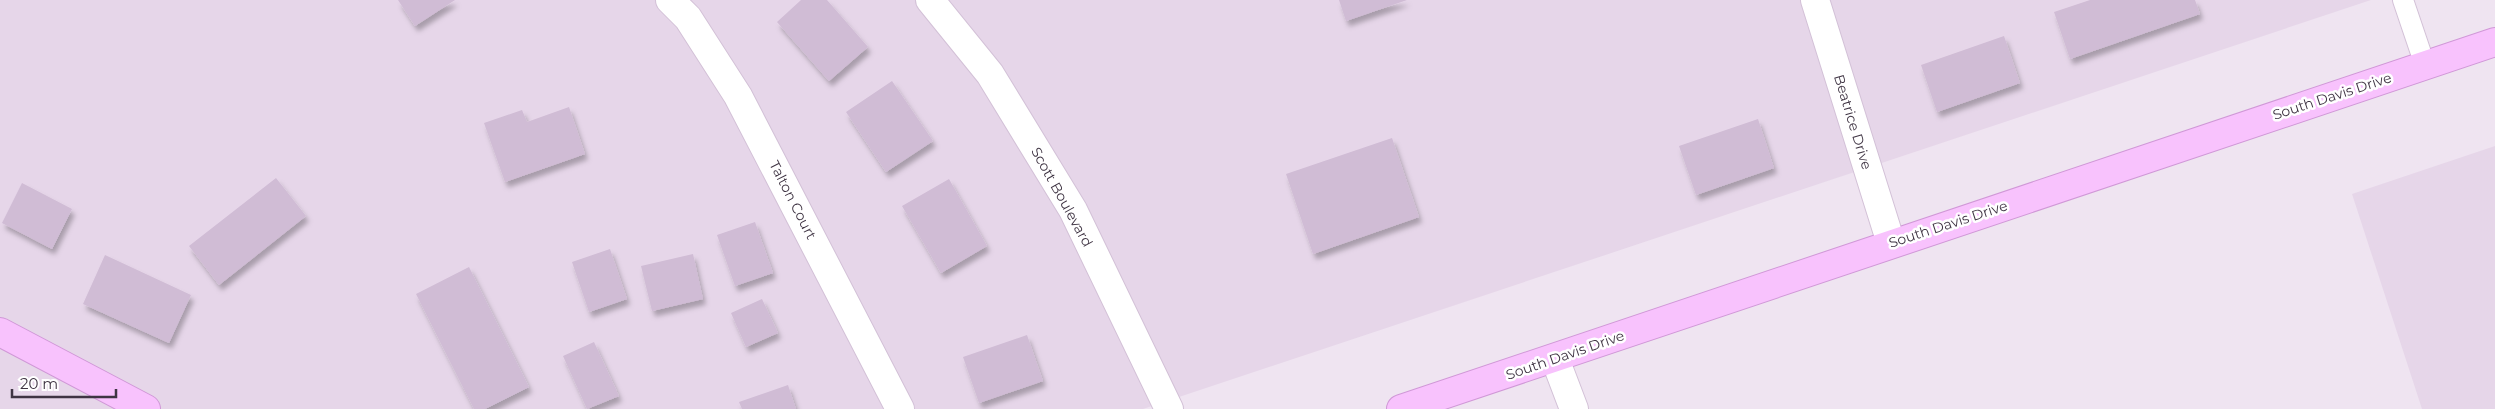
<svg xmlns="http://www.w3.org/2000/svg" width="2495" height="409" font-family="Montserrat,sans-serif">
<style>
.residential{fill:#e6d6e9}
.building{fill:#d0bcd5;filter:url(#shadow)}
.lines{fill:none;stroke-linecap:round;stroke-linejoin:round}
.lane-casing{stroke:#d3c1d7;stroke-width:22}
.street-casing{stroke:#d3c1d7;stroke-width:30}
.secondary-casing{stroke:#d098d7;stroke-width:30}
.lane{stroke:#fff;stroke-width:20}
.street{stroke:#fff;stroke-width:28}
.secondary{stroke:#f8c2fd;stroke-width:28}
.labels{text-anchor:middle;stroke-width:5;stroke-linejoin:round;paint-order:stroke}
.street-label{font-size:14px;fill:#3f3443;stroke:#fff}
</style>
<defs>
<filter id="shadow"><feDropShadow dx="3" dy="5.5" stdDeviation="2.5" flood-color="#0004"/></filter>
</defs>
<rect width="100%" height="100%" fill="#efe4f1"/>
<path class="residential" d="M 0,0 L 2371,0 L 1143,409 L 0,409 Z
M 2495,146 L 2495,409 L 2422,409 L 2352,194 Z"/>
<path class="building" d="M 398,0 L 455,0 L 415,26 Z
M 801,0 L 827,0 L 868,47 L 829,81 L 777,22 Z
M 1339,0 L 1407,0 L 1346,21 Z
M 2090,0 L 2195,0 L 2200,14 L 2070,59 L 2054,12 Z
M 2004,36 L 2020,83 L 1937,112 L 1921,65 Z
M 892,81 L 933,141 L 886,172 L 846,112 Z
M 569,107 L 585,154 L 505,182 L 484,123 L 522,110 L 527,122 Z
M 1758,119 L 1774,168 L 1696,195 L 1679,146 Z
M 1392,138 L 1419,217 L 1313,254 L 1286,174 Z
M 276,178 L 306,216 L 219,285 L 189,246 Z
M 949,179 L 987,246 L 941,273 L 902,206 Z
M 22,183 L 72,209 L 52,249 L 2,223 Z
M 755,222 L 773,273 L 735,286 L 717,235 Z
M 610,249 L 627,299 L 589,312 L 572,262 Z
M 693,254 L 703,299 L 652,311 L 641,266 Z
M 105,255 L 191,295 L 169,343 L 83,304 Z
M 469,267 L 529,387 L 485,409 L 474,409 L 416,294 Z
M 762,299 L 778,333 L 746,347 L 731,313 Z
M 1027,335 L 1043,381 L 979,403 L 963,357 Z
M 594,342 L 619,396 L 587,409 L 563,356 Z
M 788,385 L 796,409 L 742,409 L 739,402 Z"/>
<g class="lines">
<defs>
<path id="lane" d="M 2403,0 L 2425,65"/>
<path id="street" d="M 670,0 L 688,18 L 738,96 L 900,409
M 930,0 L 990,74 L 1073,210 L 1169,409
M 1815,0 L 1891,243
M 1555,359 L 1574,409"/>
<path id="secondary" d="M 0,332 L 146,409
M 1401,409 L 2495,42"/>
</defs>
<use href="#lane" class="lane-casing"/>
<use href="#street" class="street-casing"/>
<use href="#secondary" class="secondary-casing"/>
<use href="#lane" class="lane"/>
<use href="#street" class="street"/>
<use href="#secondary" class="secondary"/>
</g>
<g class="labels">
<g class="street-label">
<text transform="translate(2332 96) rotate(-18)" y="5">South Davis Drive</text>
<text transform="translate(1853 122) rotate(73)" y="5">Beatrice Drive</text>
<text transform="translate(1062 197) rotate(61)" y="5">Scott Boulevard</text>
<text transform="translate(793 200) rotate(63)" y="5">Talton Court</text>
<text transform="translate(1948 224) rotate(-18)" y="5">South Davis Drive</text>
<text transform="translate(1565 355) rotate(-19)" y="5">South Davis Drive</text>
</g>
</g>
<path d="M12 389v8h104v-8" fill="none" stroke="#3f3443" stroke-width="2.5"/>
<text x="20" y="389" font-size="15" fill="#3f3443" stroke="#ffffff" stroke-width="4" paint-order="stroke">20 m</text>
</svg>
